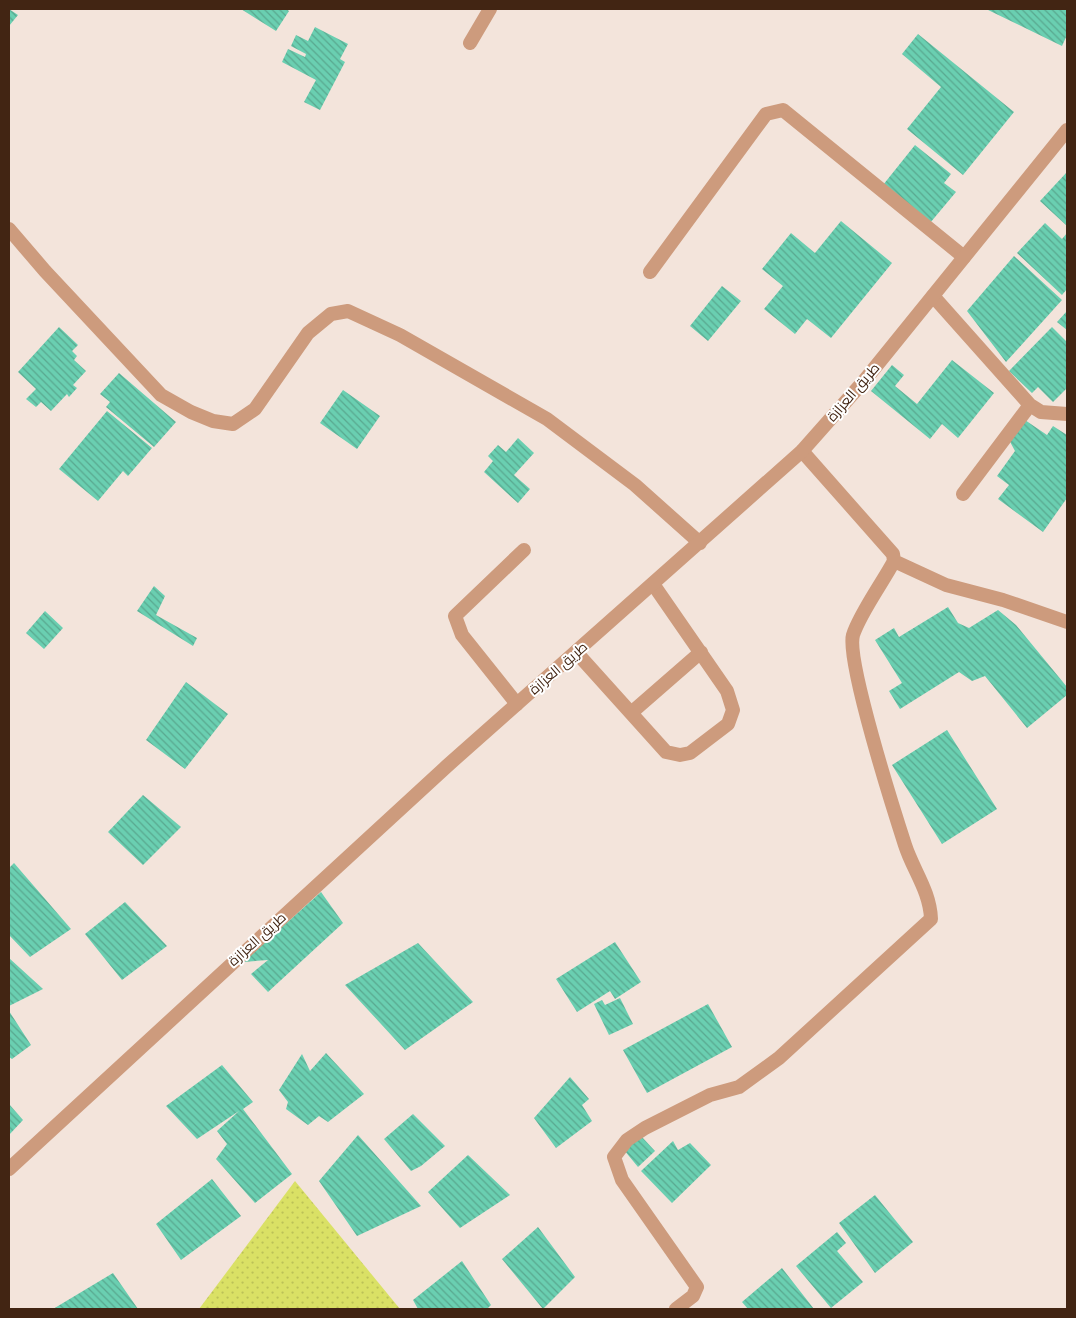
<svg xmlns="http://www.w3.org/2000/svg" width="1076" height="1318" font-family="'Nunito Sans',Cairo,sans-serif">
<style>
.grass{fill:url(#grass-dots)}
.building{fill:url(#building-back-hatch)}
.lines{fill:none;stroke-linecap:round;stroke-linejoin:round}
.service{stroke:#cd9b7d;stroke-width:14}
.minor{stroke:#cd9b7d;stroke-width:14}
.tertiary{stroke:#cd9b7d;stroke-width:14}
.labels{text-anchor:middle;stroke-width:4;stroke-linejoin:round;paint-order:stroke}
.street-label{font-size:14px;fill:#422513;stroke:#fff}
</style>
<defs>
<pattern id="grass-dots" width="8" height="8" patternUnits="userSpaceOnUse" patternTransform="scale(1.25)"><rect width="8" height="8" fill="#dae165"/><path d="M2 2h.1M6 6h.1" fill="none" stroke="#bcc157" stroke-width="1.8" stroke-linecap="round"/></pattern>
<pattern id="building-back-hatch" width="6" height="6" patternUnits="userSpaceOnUse" patternTransform="scale(1.25)"><rect width="6" height="6" fill="#6acfb1"/><path d="M-1 5l2 2M0 0l6 6M5-1l2 2" fill="none" stroke="#59a88f"/></pattern>
</defs>
<rect width="100%" height="100%" fill="#f3e4db"/>
<path class="grass" d="M 295,1181 L 400,1309 L 199,1309 Z"/>
<path class="building" d="M 9,9 L 18,15 L 9,26 Z
M 241,9 L 286,9 L 289,11 L 276,31 Z
M 986,9 L 1067,9 L 1067,35 L 1062,46 Z
M 315,27 L 348,44 L 340,59 L 345,62 L 320,110 L 304,102 L 316,80 L 282,62 L 288,49 L 305,57 L 306,54 L 291,46 L 296,35 L 308,41 Z
M 918,34 L 1014,112 L 963,175 L 907,129 L 941,87 L 902,54 Z
M 915,145 L 951,174 L 944,183 L 956,192 L 930,223 L 883,185 Z
M 1067,172 L 1067,226 L 1040,201 Z
M 841,221 L 892,263 L 831,338 L 807,319 L 795,334 L 764,309 L 783,286 L 762,269 L 791,233 L 815,253 Z
M 1045,223 L 1062,239 L 1067,233 L 1067,289 L 1062,295 L 1017,253 Z
M 1014,256 L 1062,300 L 1006,362 L 967,311 Z
M 722,286 L 741,301 L 708,341 L 690,326 Z
M 1067,311 L 1067,330 L 1057,322 Z
M 59,327 L 78,345 L 72,351 L 77,356 L 74,360 L 86,371 L 73,385 L 77,388 L 69,397 L 67,394 L 51,411 L 41,402 L 36,407 L 26,399 L 36,389 L 18,372 Z
M 1052,327 L 1067,342 L 1067,388 L 1053,402 L 1038,387 L 1032,393 L 1009,371 Z
M 952,360 L 994,393 L 958,438 L 942,424 L 930,439 L 871,391 L 892,365 L 904,375 L 895,386 L 917,404 Z
M 119,373 L 176,422 L 154,447 L 106,407 L 110,402 L 100,394 Z
M 343,390 L 380,416 L 357,449 L 320,423 Z
M 107,411 L 152,448 L 128,476 L 123,471 L 98,501 L 59,469 Z
M 1022,418 L 1047,435 L 1053,426 L 1067,435 L 1067,498 L 1043,532 L 998,499 L 1009,485 L 997,476 L 1015,451 L 1008,438 Z
M 518,438 L 534,453 L 514,475 L 530,489 L 518,503 L 484,472 L 493,461 L 488,456 L 498,445 L 506,452 Z
M 154,586 L 165,596 L 156,615 L 197,638 L 193,646 L 137,611 Z
M 948,607 L 958,623 L 969,628 L 998,610 L 1016,625 L 1067,687 L 1067,695 L 1027,728 L 985,676 L 972,681 L 959,672 L 900,709 L 889,691 L 902,683 L 875,640 L 894,628 L 899,637 Z
M 45,611 L 63,628 L 44,649 L 26,633 Z
M 186,682 L 228,714 L 185,769 L 146,740 Z
M 947,730 L 997,809 L 942,844 L 892,765 Z
M 143,795 L 181,827 L 143,865 L 108,832 Z
M 14,863 L 71,929 L 30,957 L 9,935 L 9,868 Z
M 321,892 L 343,923 L 268,992 L 251,974 L 268,960 L 243,962 Z
M 125,902 L 167,946 L 122,980 L 85,934 Z
M 615,942 L 641,982 L 615,999 L 610,991 L 577,1012 L 556,979 Z
M 418,943 L 473,1002 L 405,1050 L 345,985 Z
M 9,958 L 43,989 L 9,1006 Z
M 620,998 L 633,1024 L 609,1035 L 594,1004 L 602,1000 L 605,1005 Z
M 708,1004 L 732,1047 L 647,1093 L 623,1050 Z
M 9,1011 L 31,1045 L 12,1059 L 9,1057 Z
M 326,1053 L 364,1094 L 328,1122 L 319,1116 L 308,1125 L 286,1109 L 288,1102 L 279,1090 L 302,1054 L 310,1071 Z
M 222,1065 L 253,1102 L 243,1109 L 292,1174 L 255,1203 L 216,1159 L 227,1144 L 217,1131 L 239,1111 L 197,1139 L 166,1106 Z
M 570,1077 L 589,1099 L 582,1105 L 592,1121 L 556,1148 L 534,1118 Z
M 9,1104 L 23,1120 L 9,1135 Z
M 413,1114 L 445,1146 L 421,1166 L 411,1171 L 384,1139 Z
M 358,1135 L 421,1206 L 357,1236 L 319,1181 Z
M 641,1136 L 655,1151 L 638,1167 L 624,1150 Z
M 673,1141 L 678,1150 L 690,1143 L 711,1165 L 672,1203 L 641,1171 Z
M 468,1155 L 510,1195 L 460,1228 L 428,1192 Z
M 212,1179 L 241,1216 L 181,1260 L 156,1224 Z
M 875,1195 L 913,1242 L 875,1273 L 839,1223 Z
M 538,1227 L 575,1277 L 543,1309 L 502,1259 Z
M 837,1232 L 846,1243 L 837,1251 L 863,1282 L 831,1308 L 796,1266 Z
M 462,1261 L 491,1305 L 487,1309 L 418,1309 L 413,1300 Z
M 782,1268 L 814,1309 L 748,1309 L 742,1302 Z
M 113,1273 L 138,1309 L 53,1309 Z"/>
<g class="lines">
<path class="service" d="M 576,652 L 666,752 L 680,755 L 690,753 L 728,724 L 733,710 L 727,691 L 653,584
M 517,704 L 462,635 L 455,616 L 524,550
M 631,713 L 701,652"/>
<path class="minor" d="M 470,43 L 490,9
M 9,229 L 45,271 L 161,395 L 191,412 L 213,421 L 233,424 L 255,409 L 308,333 L 331,314 L 348,311 L 400,335 L 547,419 L 635,485 L 700,543
M 650,272 L 766,114 L 783,110 L 964,257
M 933,296 L 1030,405 L 1041,412 L 1067,414
M 963,494 L 1030,405
M 894,561 L 946,585 L 1003,600 L 1067,622
M 676,1309 L 693,1296 L 697,1287 L 622,1180 L 614,1157 L 627,1140 L 645,1128 L 710,1095 L 739,1087 L 779,1058 L 931,919 C 930,891 913,870 905,845 C 894,811 846,660 853,635 C 860,613 883,582 894,561 L 893,554 L 802,451"/>
<path class="tertiary" d="M 9,1169 L 447,766 L 802,451 L 864,381 L 1067,130"/>
</g>
<g class="labels">
<g class="street-label">
<text transform="translate(853 392) rotate(-49)" y="5">طريق العزازة</text>
<text transform="translate(558 668) rotate(-41)" y="5">طريق العزازة</text>
<text transform="translate(257 939) rotate(-42)" y="5">طريق العزازة</text>
</g>
</g>
<rect width="1076" height="1318" fill="none" stroke="#422513" stroke-width="20"/>
</svg>
